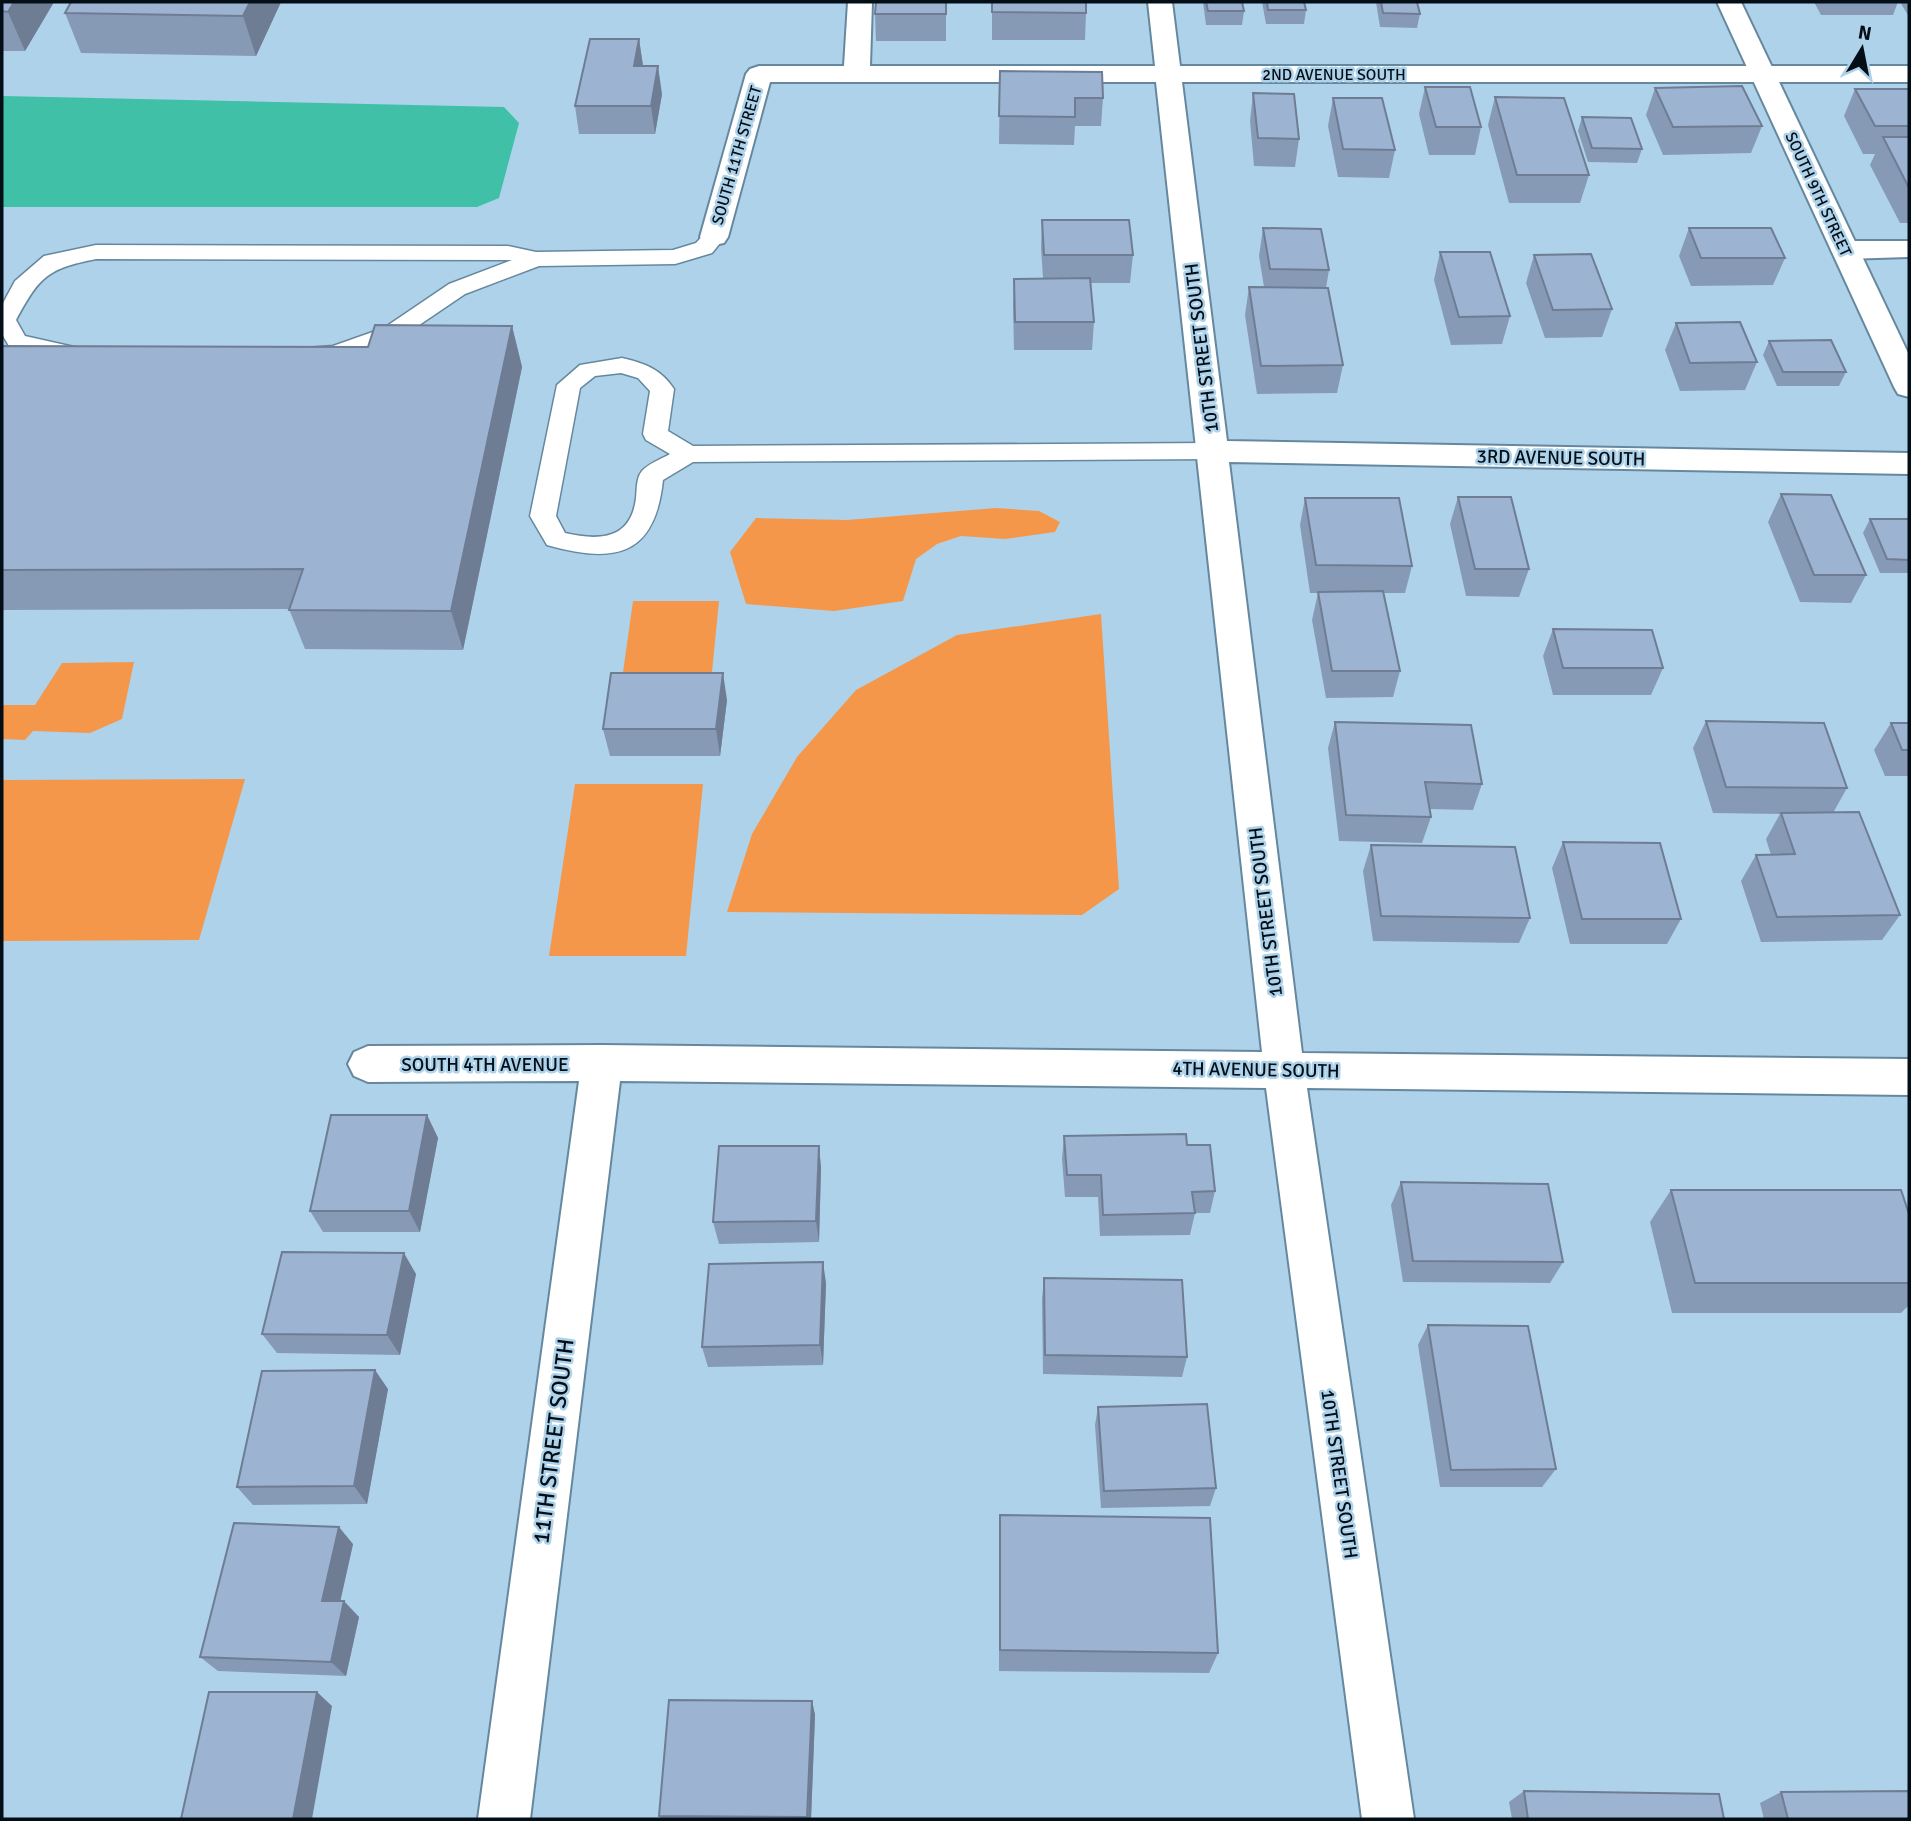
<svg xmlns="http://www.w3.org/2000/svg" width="1911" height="1821" font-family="Signika,sans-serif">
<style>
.green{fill:#f5974a}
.water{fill:#3fc0a7}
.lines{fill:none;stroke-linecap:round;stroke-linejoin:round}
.service-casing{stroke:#66889e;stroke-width:3}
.minor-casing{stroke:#66889e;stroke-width:4}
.tertiary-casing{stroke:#66889e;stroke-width:4}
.service{fill:#fff;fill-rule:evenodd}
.minor{fill:#fff;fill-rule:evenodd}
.tertiary{fill:#fff;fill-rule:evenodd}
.wall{fill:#879ab5}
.shaded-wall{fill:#6e7d93}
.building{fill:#9db3d2;stroke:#6e7d93;stroke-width:2}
.labels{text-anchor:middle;stroke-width:5;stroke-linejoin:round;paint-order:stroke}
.far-street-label{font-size:16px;fill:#030e16;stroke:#aed2ea}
.street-label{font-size:19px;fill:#030e16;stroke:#aed2ea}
.near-street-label{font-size:23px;fill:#030e16;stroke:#aed2ea}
</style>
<rect width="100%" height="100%" fill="#aed2ea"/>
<path class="green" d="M 996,508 L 1039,511 L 1060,522 L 1055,532 L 1005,539 L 961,536 L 937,544 L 916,559 L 903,601 L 834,611 L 746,604 L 730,552 L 756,518 L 847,520 Z
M 633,601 L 719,601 L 712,672 L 623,672 Z
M 1101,614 L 1119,889 L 1082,915 L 727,912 L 752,834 L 797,757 L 856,690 L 957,635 Z
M 134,662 L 122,719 L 90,733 L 33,731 L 25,740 L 2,739 L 2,705 L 35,705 L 62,663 Z
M 245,779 L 199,940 L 2,941 L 2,780 Z
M 575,784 L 703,784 L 686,956 L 549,956 Z"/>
<path class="water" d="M 2,96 L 504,107 L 519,123 L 499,198 L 477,207 L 2,207 Z"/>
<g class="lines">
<defs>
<path id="service" d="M 714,230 L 722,232 L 725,237 L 712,253 L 675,264 L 539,266 L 465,294 L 400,338 L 335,360 L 306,358 L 302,353 L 306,348 L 333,346 L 384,328 L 449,284 L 512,260 L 96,259 C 47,269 40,276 16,320 L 25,336 L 83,349 L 87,354 L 83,359 L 75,361 L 9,346 L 2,334 L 2,305 L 15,281 L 44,256 L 96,245 L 508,246 L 536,252 L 673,250 L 696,243 L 706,232 Z
M 622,358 C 644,363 661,369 674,389 L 668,431 L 693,446 L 1213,443 L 1222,445 L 1225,451 L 1222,457 L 1213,459 L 693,462 L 663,480 C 655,557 614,564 547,545 L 530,516 L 557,385 L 580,365 ZM 621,373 L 638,378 L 650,391 L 643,434 L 646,440 L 670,454 C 661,459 648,464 642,471 C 636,478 637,490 636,498 C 631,540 599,541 565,533 L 556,516 L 580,388 L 595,376 Z"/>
<path id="minor" d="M 848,2 L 872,2 L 870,66 L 1155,66 L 1148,2 L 1172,2 L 1180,66 L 1909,66 L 1909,82 L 1182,82 L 1227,441 L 1909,453 L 1909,474 L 1229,462 L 1302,1053 L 1909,1059 L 1909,1095 L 1307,1088 L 1414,1819 L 1362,1819 L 1266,1088 L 620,1081 L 530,1819 L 478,1819 L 579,1081 L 368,1082 L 354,1076 L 348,1064 L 354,1052 L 368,1046 L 602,1045 L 1262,1052 L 1156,82 L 770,82 L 728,237 L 724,243 L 714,245 L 704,243 L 700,237 L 746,74 L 750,69 L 759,66 L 844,66 Z
M 1845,241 L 1909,241 L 1909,257 L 1845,259 L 1835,256 L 1831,250 L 1835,244 Z"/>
<path id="tertiary" d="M 1717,2 L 1741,2 L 1909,355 L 1909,397 L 1898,394 L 1894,387 Z"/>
</defs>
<use href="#service" class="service-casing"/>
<use href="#minor" class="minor-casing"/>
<use href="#tertiary" class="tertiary-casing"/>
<use href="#service" class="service"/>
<use href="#minor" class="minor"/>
<use href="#tertiary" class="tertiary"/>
</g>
<path class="wall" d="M 2,2 L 54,2 L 25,51 L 2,51 Z
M 281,2 L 256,56 L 81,53 L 65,13 Z
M 946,2 L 946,41 L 876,41 L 875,14 Z
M 992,2 L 1086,13 L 1085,40 L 992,40 Z
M 1203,2 L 1242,2 L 1244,11 L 1242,25 L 1206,25 Z
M 1262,2 L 1304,2 L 1306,10 L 1304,24 L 1266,24 Z
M 1376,2 L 1417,2 L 1420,14 L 1417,28 L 1380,27 Z
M 1814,2 L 1898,2 L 1893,15 L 1821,15 Z
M 1900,2 L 1909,2 L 1909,17 Z
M 639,39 L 643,66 L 662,94 L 655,134 L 579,134 L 575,106 Z
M 1000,71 L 1103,98 L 1101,126 L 1075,126 L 1074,145 L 999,144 Z
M 1425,87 L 1481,127 L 1475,155 L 1429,155 L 1419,114 Z
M 1655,88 L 1762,126 L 1751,153 L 1663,155 L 1646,115 Z
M 1855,89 L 1909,89 L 1909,223 L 1900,223 L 1870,165 L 1875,154 L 1863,154 L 1844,116 Z
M 1253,93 L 1299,139 L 1295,167 L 1254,166 L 1250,121 Z
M 1495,97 L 1589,175 L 1580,203 L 1509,203 L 1488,125 Z
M 1333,98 L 1395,150 L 1389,178 L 1338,177 L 1328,126 Z
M 1582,117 L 1642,149 L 1637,163 L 1588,162 L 1578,131 Z
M 1042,220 L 1133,255 L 1130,283 L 1090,283 L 1094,322 L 1092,350 L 1014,350 L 1013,306 L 1014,279 L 1043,278 L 1041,248 Z
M 1263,228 L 1329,270 L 1326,288 L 1343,365 L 1337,393 L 1257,394 L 1245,315 L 1249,287 L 1264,287 L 1259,256 Z
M 1689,228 L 1785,258 L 1773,285 L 1691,286 L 1679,256 Z
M 1440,252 L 1510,316 L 1502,344 L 1451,345 L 1434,280 Z
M 1534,255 L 1612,309 L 1602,337 L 1545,338 L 1526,283 Z
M 1676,323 L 1757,362 L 1745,390 L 1680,391 L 1665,350 Z
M 512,326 L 522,367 L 463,650 L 305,649 L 289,609 L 2,610 L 2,346 L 368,347 Z
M 1769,341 L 1846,372 L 1839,386 L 1777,386 L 1763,355 Z
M 1781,494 L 1866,575 L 1851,603 L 1800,602 L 1768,522 Z
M 1458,497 L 1529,569 L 1519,597 L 1466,596 L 1450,524 Z
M 1305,498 L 1412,566 L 1405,593 L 1383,593 L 1400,671 L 1393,697 L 1326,698 L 1312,620 L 1318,593 L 1310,593 L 1300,525 Z
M 1870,519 L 1909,519 L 1909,573 L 1880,573 L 1863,533 Z
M 1553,629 L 1663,668 L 1651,695 L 1553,695 L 1543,656 Z
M 727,700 L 720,756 L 610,756 L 603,729 Z
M 1706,721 L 1847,788 L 1833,813 L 1900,915 L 1882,940 L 1761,942 L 1741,881 L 1756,855 L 1771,855 L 1766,839 L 1780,814 L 1713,813 L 1693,748 Z
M 1335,722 L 1482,784 L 1473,810 L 1429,809 L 1431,817 L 1422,843 L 1339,841 L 1328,748 Z
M 1891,723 L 1909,723 L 1909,776 L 1885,776 L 1874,750 Z
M 1563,842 L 1681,919 L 1667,944 L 1570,944 L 1552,868 Z
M 1371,845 L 1530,918 L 1519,943 L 1373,941 L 1363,871 Z
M 427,1115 L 438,1138 L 420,1232 L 323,1232 L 310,1211 Z
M 1064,1136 L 1187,1145 L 1215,1191 L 1210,1213 L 1195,1213 L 1190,1235 L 1100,1236 L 1098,1197 L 1065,1197 L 1062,1159 Z
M 819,1146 L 821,1168 L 819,1242 L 719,1244 L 713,1222 Z
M 1401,1182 L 1563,1262 L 1550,1283 L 1403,1282 L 1391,1205 Z
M 1671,1190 L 1909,1214 L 1909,1305 L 1901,1313 L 1672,1313 L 1650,1222 Z
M 416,1274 L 400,1355 L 277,1353 L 262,1334 Z
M 1044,1278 L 1187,1357 L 1182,1377 L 1043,1374 L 1042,1299 Z
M 826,1283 L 823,1365 L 708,1367 L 702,1347 Z
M 1428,1325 L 1556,1469 L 1542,1487 L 1440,1487 L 1418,1345 Z
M 388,1389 L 367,1504 L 253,1505 L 237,1487 Z
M 1098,1407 L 1216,1488 L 1210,1506 L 1101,1508 L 1095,1425 Z
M 1000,1515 L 1218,1653 L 1209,1673 L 999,1671 L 999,1540 Z
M 353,1544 L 340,1601 L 359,1617 L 346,1676 L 218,1671 L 200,1657 Z
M 812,1701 L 815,1715 L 811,1819 L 661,1819 L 659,1816 Z
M 1524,1791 L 1724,1819 L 1512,1819 L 1509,1802 Z
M 1781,1792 L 1909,1819 L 1764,1819 L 1760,1803 Z"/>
<path class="shaded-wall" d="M 14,2 L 54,2 L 25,51 L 8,12 Z
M 250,2 L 281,2 L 256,56 L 243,16 Z
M 639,39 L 643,66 L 634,66 Z
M 658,66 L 662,94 L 655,134 L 651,106 Z
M 512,326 L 522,367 L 463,650 L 451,611 Z
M 723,673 L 727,700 L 720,756 L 716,729 Z
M 427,1115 L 438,1138 L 420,1232 L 409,1211 Z
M 819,1146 L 821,1168 L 819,1242 L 816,1221 Z
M 404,1253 L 416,1274 L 400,1355 L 387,1335 Z
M 823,1262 L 826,1283 L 823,1365 L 820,1345 Z
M 375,1370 L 388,1389 L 367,1504 L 354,1486 Z
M 339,1527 L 353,1544 L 337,1616 L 322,1601 Z
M 344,1601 L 359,1617 L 346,1676 L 331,1662 Z
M 317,1692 L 332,1706 L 312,1819 L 293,1819 Z
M 812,1701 L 815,1715 L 811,1819 L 808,1819 Z"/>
<path class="building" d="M 2,2 L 14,2 L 8,12 L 2,11 Z
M 71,2 L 250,2 L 243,16 L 65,13 Z
M 876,2 L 946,2 L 946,14 L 875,14 Z
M 992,2 L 1086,2 L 1086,13 L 992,12 Z
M 1206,2 L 1242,2 L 1244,11 L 1208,11 Z
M 1267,2 L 1304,2 L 1306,10 L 1268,10 Z
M 1381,2 L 1417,2 L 1420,14 L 1383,13 Z
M 590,39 L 639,39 L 634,66 L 658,66 L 651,106 L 575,106 Z
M 1000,71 L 1102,72 L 1103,98 L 1075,98 L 1075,117 L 999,116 Z
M 1742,86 L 1762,126 L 1673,127 L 1655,88 Z
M 1425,87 L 1470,87 L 1481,127 L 1436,127 Z
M 1855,89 L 1909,89 L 1909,126 L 1875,126 Z
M 1253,93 L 1294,94 L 1299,139 L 1258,138 Z
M 1495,97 L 1564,98 L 1589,175 L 1517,175 Z
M 1333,98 L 1382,98 L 1395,150 L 1343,149 Z
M 1582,117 L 1631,118 L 1642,149 L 1592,148 Z
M 1883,137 L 1909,137 L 1909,188 Z
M 1042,220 L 1129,220 L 1133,255 L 1044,255 Z
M 1263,228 L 1321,229 L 1329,270 L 1270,269 Z
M 1689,228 L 1771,228 L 1785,258 L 1701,258 Z
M 1440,252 L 1490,252 L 1510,316 L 1459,317 Z
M 1591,254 L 1612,309 L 1553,310 L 1534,255 Z
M 1090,278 L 1094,322 L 1015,322 L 1014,279 Z
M 1249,287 L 1328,288 L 1343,365 L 1261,366 Z
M 1740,322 L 1757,362 L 1690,363 L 1676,323 Z
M 375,325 L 512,326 L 451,611 L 289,610 L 303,569 L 2,570 L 2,346 L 368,347 Z
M 1831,340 L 1846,372 L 1783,372 L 1769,341 Z
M 1781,494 L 1831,495 L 1866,575 L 1814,575 Z
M 1458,497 L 1511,497 L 1529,569 L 1475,569 Z
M 1305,498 L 1399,498 L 1412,566 L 1316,565 Z
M 1870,519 L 1909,519 L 1909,560 L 1887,559 Z
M 1383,591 L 1400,671 L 1332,671 L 1318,592 Z
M 1553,629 L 1652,630 L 1663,668 L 1563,668 Z
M 611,673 L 723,673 L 716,729 L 603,729 Z
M 1706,721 L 1824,723 L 1847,788 L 1726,787 Z
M 1335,722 L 1471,725 L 1482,784 L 1425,782 L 1431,817 L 1346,815 Z
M 1891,723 L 1909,723 L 1909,750 L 1902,750 Z
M 1859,812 L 1900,915 L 1777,917 L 1756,855 L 1795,854 L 1781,813 Z
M 1563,842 L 1660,843 L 1681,919 L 1582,919 Z
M 1371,845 L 1515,847 L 1530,918 L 1381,916 Z
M 331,1115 L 427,1115 L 409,1211 L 310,1211 Z
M 1186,1134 L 1187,1145 L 1210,1145 L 1215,1191 L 1192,1192 L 1195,1213 L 1103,1215 L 1101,1175 L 1067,1175 L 1064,1136 Z
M 719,1146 L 819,1146 L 816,1221 L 713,1222 Z
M 1401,1182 L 1548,1184 L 1563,1262 L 1413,1261 Z
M 1671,1190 L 1901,1190 L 1909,1214 L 1909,1283 L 1695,1283 Z
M 282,1252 L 404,1253 L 387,1335 L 262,1334 Z
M 823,1262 L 820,1345 L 702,1347 L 709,1264 Z
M 1044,1278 L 1182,1280 L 1187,1357 L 1045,1355 Z
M 1428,1325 L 1528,1326 L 1556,1469 L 1451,1470 Z
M 375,1370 L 354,1486 L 237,1487 L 262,1371 Z
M 1207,1404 L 1216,1488 L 1104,1491 L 1098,1407 Z
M 1000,1515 L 1210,1518 L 1218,1653 L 1000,1650 Z
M 234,1523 L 339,1527 L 322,1601 L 344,1601 L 331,1662 L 200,1657 Z
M 209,1692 L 317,1692 L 293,1819 L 181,1819 Z
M 669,1700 L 812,1701 L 807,1817 L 659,1816 Z
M 1524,1791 L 1719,1794 L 1724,1819 L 1528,1819 Z
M 1909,1791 L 1909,1819 L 1788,1819 L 1781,1792 Z"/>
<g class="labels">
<g class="far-street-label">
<text x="1334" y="80">2ND AVENUE SOUTH</text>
<text transform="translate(736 155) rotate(-74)" y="6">SOUTH 11TH STREET</text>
<text transform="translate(1819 194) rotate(65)" y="6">SOUTH 9TH STREET</text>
</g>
<g class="street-label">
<text transform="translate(1201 348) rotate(-97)" y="7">10TH STREET SOUTH</text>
<text transform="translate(1561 457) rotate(1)" y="7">3RD AVENUE SOUTH</text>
<text transform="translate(1265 912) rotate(-97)" y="7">10TH STREET SOUTH</text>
<text x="485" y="1071">SOUTH 4TH AVENUE</text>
<text transform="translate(1256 1069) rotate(1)" y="7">4TH AVENUE SOUTH</text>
<text transform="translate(1340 1474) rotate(82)" y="7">10TH STREET SOUTH</text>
</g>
<g class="near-street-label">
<text transform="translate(553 1441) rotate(-83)" y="8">11TH STREET SOUTH</text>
</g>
</g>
<rect width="1911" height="1821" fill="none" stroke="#030e16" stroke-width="7"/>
<g transform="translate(1862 49) rotate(10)" stroke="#aed2ea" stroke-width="5" paint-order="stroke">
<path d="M0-5L12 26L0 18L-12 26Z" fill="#030e16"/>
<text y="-10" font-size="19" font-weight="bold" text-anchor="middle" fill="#030e16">N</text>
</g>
</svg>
